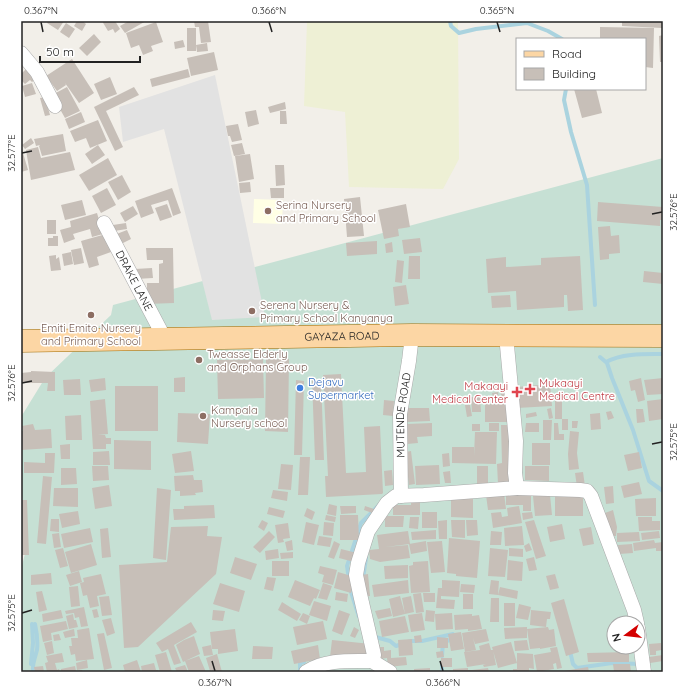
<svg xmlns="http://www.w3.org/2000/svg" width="684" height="693" font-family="Quicksand,sans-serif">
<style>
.education{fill:#ffffe5}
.farmland{fill:#eef0d5}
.wetland{fill:#c6e0d4;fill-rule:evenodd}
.parking{fill:#e2e2e2}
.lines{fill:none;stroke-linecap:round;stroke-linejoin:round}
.stream{stroke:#aad3df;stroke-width:4}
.building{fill:#c7bfb8}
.street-casing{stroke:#a9a9a9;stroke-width:15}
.primary-casing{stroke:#a06b00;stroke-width:23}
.street{stroke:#fff;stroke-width:14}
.primary{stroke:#fcd6a4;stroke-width:22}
.ticks{fill:none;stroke:#222;stroke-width:1.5}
.education-dot{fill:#8d6e63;stroke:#fff;stroke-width:1.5}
.shop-dot{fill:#3f7fe0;stroke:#fff;stroke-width:1.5}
.health-dot{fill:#e0444e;stroke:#fff;stroke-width:1.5}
.labels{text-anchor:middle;stroke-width:3;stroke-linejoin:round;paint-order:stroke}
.education-label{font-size:11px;fill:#785e54;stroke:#fff;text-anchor:start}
.street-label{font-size:11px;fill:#222;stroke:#fff}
.shop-label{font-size:11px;fill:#366cbe;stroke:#fff;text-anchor:start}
.health-label{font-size:11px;fill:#be3a42;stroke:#fff;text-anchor:start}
.neatline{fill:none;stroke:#222;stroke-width:1.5}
.ticks-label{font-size:10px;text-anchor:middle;fill:#222}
</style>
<rect width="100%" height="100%" fill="#f2efe9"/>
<path class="education" d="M 254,199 L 283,200 L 282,224 L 253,223 Z"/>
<path class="farmland" d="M 307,21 L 458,21 L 459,159 L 443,189 L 349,187 L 345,112 L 304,106 Z"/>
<path class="wetland" d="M 663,158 L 663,672 L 21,672 L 21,570 L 28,541 L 21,489 L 21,417 L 45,378 L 111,315 L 113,305 ZM 614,623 L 638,623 L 638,647 L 614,647 Z"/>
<path class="parking" d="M 215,75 L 265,317 L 212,320 L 164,129 L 123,142 L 119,107 Z"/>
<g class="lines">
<path class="stream" d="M 450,21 L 451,26 L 459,33 L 476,29 L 527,23 L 548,31 L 562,39
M 566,89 L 564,100 L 571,132 L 587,185 L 595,305
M 600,357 L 607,363 L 612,378 L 633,430 L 649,481 L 663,491
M 606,362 C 622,353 645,354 663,354
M 363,579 L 366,558
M 349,580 L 347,566 L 361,523 L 379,505
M 350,589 L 359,617
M 372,636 L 390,641 L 396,646 L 411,641 L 422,641 L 453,634
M 570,651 L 573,664 L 577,668 L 612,663 L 640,664
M 442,656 L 443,642 L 454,639
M 442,663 L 442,672
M 31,664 L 33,643 L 32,624
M 33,672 C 32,664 35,658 37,650 C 38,641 37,633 35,624
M 300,672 L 300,663 L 304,662"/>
</g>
<path class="building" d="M 48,21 L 64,21 L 58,30 L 47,23 Z
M 77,21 L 82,21 L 86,24 L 82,31 L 74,26 Z
M 102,21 L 115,21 L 120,29 L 115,33 L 113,29 L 108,31 Z
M 129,21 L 146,21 L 125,33 L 120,26 Z
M 194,21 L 208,21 L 211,42 L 201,43 L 199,27 L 195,27 Z
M 622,21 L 662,21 L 662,28 L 622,26 Z
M 156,22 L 163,42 L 151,46 L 153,51 L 143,55 L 139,45 L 131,48 L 126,33 Z
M 66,23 L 75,29 L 69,38 L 60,32 Z
M 600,27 L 654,28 L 653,68 L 645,67 L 645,39 L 600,39 Z
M 187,28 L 196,28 L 196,51 L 187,51 Z
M 94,34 L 101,42 L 87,56 L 79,48 Z
M 663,35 L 663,62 L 660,62 L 659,36 Z
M 183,40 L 185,47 L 175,49 L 174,42 Z
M 207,43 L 208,51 L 197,52 L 196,45 Z
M 214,52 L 218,70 L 191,76 L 187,58 Z
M 72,59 L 94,93 L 79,103 L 65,83 L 66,85 L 57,91 L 46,76 Z
M 28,67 L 37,78 L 32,82 L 30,80 L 25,84 L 21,80 L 21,74 Z
M 188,69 L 190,77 L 152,87 L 150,79 Z
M 110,77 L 117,94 L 101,100 L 94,84 Z
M 32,83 L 36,94 L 25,97 L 22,86 Z
M 67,87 L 80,111 L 65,118 L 52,95 Z
M 134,87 L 139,95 L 106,111 L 123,147 L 115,151 L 94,107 Z
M 574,89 L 596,89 L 602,113 L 582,118 Z
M 45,97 L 50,115 L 45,116 L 40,98 Z
M 285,102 L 286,109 L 270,113 L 268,107 Z
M 256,110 L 259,124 L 248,127 L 245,112 Z
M 280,111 L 286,111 L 287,124 L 280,124 Z
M 81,112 L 85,122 L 69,129 L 65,119 Z
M 98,120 L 107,141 L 90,148 L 86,138 L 75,142 L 70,131 Z
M 238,124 L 242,140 L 232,142 L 230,136 L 228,136 L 226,126 Z
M 63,134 L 66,151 L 42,156 L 39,146 L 40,145 L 36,146 L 34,139 Z
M 31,138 L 34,143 L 25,149 L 22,145 Z
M 242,143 L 245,154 L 234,156 L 231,145 Z
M 98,145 L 105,155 L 92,164 L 85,154 Z
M 21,146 L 28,170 L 21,172 Z
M 38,147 L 41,158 L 70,152 L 75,170 L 31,180 L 26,150 Z
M 250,154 L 254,179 L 239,182 L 235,156 Z
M 108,158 L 117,175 L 89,191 L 79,175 Z
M 275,165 L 284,165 L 285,185 L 276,186 Z
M 122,175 L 131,192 L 118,200 L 108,182 Z
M 250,182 L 251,192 L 240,193 L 239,183 Z
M 107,188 L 116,205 L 101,213 L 92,196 Z
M 172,188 L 181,213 L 173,216 L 168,200 L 151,205 L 154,213 L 141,218 L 135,201 Z
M 270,188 L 284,188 L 284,198 L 271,198 Z
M 360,197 L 364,236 L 347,237 L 344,199 Z
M 82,200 L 86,215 L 65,220 L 61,205 Z
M 598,202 L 663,207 L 663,220 L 660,220 L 660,226 L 597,221 Z
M 167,204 L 172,217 L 160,221 L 155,208 Z
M 406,204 L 410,227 L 398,229 L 399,236 L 384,239 L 378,210 Z
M 133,206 L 138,214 L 125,222 L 120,213 Z
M 97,213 L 103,234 L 92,237 L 90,229 L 73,234 L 75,239 L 64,243 L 60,230 L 71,227 L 70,221 Z
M 47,220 L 56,220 L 56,234 L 47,234 Z
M 126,223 L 127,229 L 114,231 L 113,225 Z
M 610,226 L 611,236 L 619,235 L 620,253 L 609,254 L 609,259 L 600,260 L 598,227 Z
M 127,230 L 131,239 L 119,245 L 114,235 Z
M 106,234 L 111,252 L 97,257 L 99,265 L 89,268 L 81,241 Z
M 53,236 L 58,236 L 58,246 L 48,246 L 48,238 L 53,238 Z
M 420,238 L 422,252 L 404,254 L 402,240 Z
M 377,241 L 377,254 L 347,256 L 346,243 Z
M 392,242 L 393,252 L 386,253 L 385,244 Z
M 81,248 L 84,263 L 74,265 L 71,250 Z
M 146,248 L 173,248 L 174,303 L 147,304 L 147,283 L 159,283 L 159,264 L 163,263 L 163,260 L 147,260 Z
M 71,252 L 73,264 L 64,266 L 62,254 Z
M 56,255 L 56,259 L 59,257 L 61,270 L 51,271 L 49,256 Z
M 409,256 L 420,256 L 420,279 L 408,279 Z
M 580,256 L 583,310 L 568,311 L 567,295 L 564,295 L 564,307 L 517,310 L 516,291 L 488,293 L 486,259 L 506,257 L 506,267 L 541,265 L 541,258 Z
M 397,260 L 404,261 L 402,283 L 395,282 Z
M 152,268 L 153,278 L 136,279 L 135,269 Z
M 644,271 L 663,273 L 663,284 L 643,282 Z
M 406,285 L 409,304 L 395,306 L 393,287 Z
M 510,295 L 511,307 L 492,308 L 491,296 Z
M 263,359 L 264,398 L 218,399 L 217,360 Z
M 266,359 L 289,359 L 288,432 L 265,431 Z
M 31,371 L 55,372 L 55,391 L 47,391 L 48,383 L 21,383 L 21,373 L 31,372 L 31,378 Z
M 341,374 L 346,473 L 366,472 L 364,427 L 380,426 L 383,493 L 382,494 L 326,497 L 325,476 L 328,476 L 323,375 Z
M 185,377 L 185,392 L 174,392 L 174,378 Z
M 105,378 L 106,390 L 91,392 L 89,380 Z
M 641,378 L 645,400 L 638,402 L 635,390 L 631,391 L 629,381 Z
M 663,378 L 663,394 L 647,395 L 644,380 Z
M 80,379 L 81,395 L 64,395 L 63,380 Z
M 296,380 L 304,381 L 302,455 L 294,455 Z
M 312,380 L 321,380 L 324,460 L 315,460 Z
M 550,384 L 552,406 L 517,408 L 517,387 Z
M 508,385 L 510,402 L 502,403 L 500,386 Z
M 115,386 L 158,386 L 158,431 L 115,431 Z
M 498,392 L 499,402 L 494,403 L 492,393 Z
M 555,395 L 562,395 L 562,419 L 555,419 Z
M 471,397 L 480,397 L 481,412 L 472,412 Z
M 105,399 L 108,434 L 98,435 L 105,435 L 106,438 L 111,438 L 111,444 L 106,444 L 106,449 L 93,449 L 90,401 Z
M 663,399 L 663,419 L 649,421 L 647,401 Z
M 384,400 L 394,401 L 393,416 L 383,415 Z
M 485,404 L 509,404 L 509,422 L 485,422 Z
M 465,405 L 470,405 L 472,416 L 467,417 Z
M 407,408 L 429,408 L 430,421 L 407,422 Z
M 551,408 L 553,418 L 549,419 L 547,409 Z
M 636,409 L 643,409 L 645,422 L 637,423 Z
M 611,411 L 614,418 L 608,420 L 606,412 Z
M 536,412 L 537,416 L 526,418 L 526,414 Z
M 178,413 L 210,414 L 208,444 L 177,442 Z
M 600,413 L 601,429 L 591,430 L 590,414 Z
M 81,415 L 82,440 L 66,440 L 65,416 Z
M 562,419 L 568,419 L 568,430 L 562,430 Z
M 543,420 L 552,420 L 551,440 L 543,440 Z
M 572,421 L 578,421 L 577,428 L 572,428 Z
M 432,423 L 432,436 L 417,437 L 418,443 L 407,444 L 406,424 Z
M 489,423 L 499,423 L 499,431 L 489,431 Z
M 526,423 L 539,423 L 539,432 L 525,432 Z
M 554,423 L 558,423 L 559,434 L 564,434 L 564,440 L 554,440 Z
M 33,424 L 35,430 L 51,429 L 52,448 L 21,450 L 21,431 L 23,431 L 22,426 Z
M 472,424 L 480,424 L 480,431 L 472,431 Z
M 501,425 L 511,425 L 511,484 L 498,484 L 497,464 L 502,463 Z
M 570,431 L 579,432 L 577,453 L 579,469 L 569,470 L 568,454 Z
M 475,432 L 497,432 L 496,464 L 452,463 L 452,447 L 474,447 L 474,456 Z
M 114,440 L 151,441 L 151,470 L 114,469 Z
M 532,443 L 550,443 L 550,465 L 532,465 Z
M 70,444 L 70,459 L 61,459 L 60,445 Z
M 109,451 L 110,465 L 93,465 L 93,452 Z
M 191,451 L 194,471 L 175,473 L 172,454 Z
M 411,451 L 415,484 L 409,485 L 405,452 Z
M 639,452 L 642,468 L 628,471 L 624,455 Z
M 45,453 L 55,453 L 54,473 L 24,473 L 24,462 L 45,463 Z
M 449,453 L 450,466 L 443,467 L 442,454 Z
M 300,457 L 310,457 L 308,495 L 298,495 Z
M 281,464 L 293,465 L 291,490 L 278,489 Z
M 439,465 L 440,484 L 416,485 L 415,466 Z
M 92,466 L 108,466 L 109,480 L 93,481 Z
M 477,466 L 488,466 L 488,487 L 477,487 Z
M 525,466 L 549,466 L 549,481 L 525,480 Z
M 61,468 L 76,468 L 77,484 L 61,485 Z
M 392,470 L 393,485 L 385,486 L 384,471 Z
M 450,471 L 451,483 L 445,483 L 443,472 Z
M 583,472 L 585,486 L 577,487 L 575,473 Z
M 193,475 L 194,480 L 202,480 L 203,492 L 195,493 L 196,495 L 180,496 L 180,491 L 175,491 L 174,476 Z
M 43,476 L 52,477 L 46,544 L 37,543 Z
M 639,482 L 642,494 L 624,498 L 621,486 Z
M 109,485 L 112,506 L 95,509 L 92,488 Z
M 613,486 L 614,503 L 606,504 L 604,487 Z
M 54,488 L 78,488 L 78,507 L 53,506 Z
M 157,488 L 171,490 L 166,560 L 153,558 Z
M 273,490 L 288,492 L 287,501 L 271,498 Z
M 504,493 L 506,509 L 488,510 L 486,495 Z
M 506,495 L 531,495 L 531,511 L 523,511 L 523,505 L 506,505 Z
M 550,495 L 552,515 L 535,516 L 533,496 Z
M 555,496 L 583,496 L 583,516 L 555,516 Z
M 451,498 L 473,499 L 473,518 L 451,517 Z
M 656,498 L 656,516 L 636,516 L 635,499 Z
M 21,500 L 27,500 L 29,555 L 21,555 Z
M 411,501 L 420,501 L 420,515 L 393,515 L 393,505 L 411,505 Z
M 329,504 L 337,506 L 336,516 L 327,514 Z
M 214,505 L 215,518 L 174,520 L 173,509 L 184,509 L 184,506 Z
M 340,506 L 356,506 L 356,513 L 341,514 Z
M 365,506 L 377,510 L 375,514 L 364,510 Z
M 519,506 L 522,523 L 493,528 L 491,513 L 501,512 L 502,517 L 508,516 L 507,508 Z
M 269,507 L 285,511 L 283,518 L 267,514 Z
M 307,508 L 315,512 L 312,520 L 304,516 Z
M 613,510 L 617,527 L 616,536 L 611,536 L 605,513 Z
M 78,511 L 80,524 L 62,528 L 59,514 Z
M 422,512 L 437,512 L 437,528 L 422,528 Z
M 532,512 L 533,518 L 523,520 L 522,513 Z
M 326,515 L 336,517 L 335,522 L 325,520 Z
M 340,515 L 358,515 L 359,540 L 340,540 Z
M 385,516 L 404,516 L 403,527 L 385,527 Z
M 410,517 L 419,517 L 418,529 L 409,528 Z
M 638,517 L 652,517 L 652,521 L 660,521 L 660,530 L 639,531 Z
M 51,519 L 59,519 L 59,532 L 50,531 Z
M 262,520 L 268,523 L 264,531 L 258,527 Z
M 447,520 L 447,539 L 439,539 L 438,521 Z
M 451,520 L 465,520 L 465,538 L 452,537 Z
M 466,520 L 477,520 L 478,535 L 467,536 Z
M 534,520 L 546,556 L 536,559 L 525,522 Z
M 306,522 L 319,525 L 314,545 L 302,542 Z
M 324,522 L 334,523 L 333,536 L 323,535 Z
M 288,523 L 290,538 L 283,539 L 284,542 L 278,543 L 275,525 Z
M 562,524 L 565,539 L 550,542 L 547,527 Z
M 208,526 L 207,536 L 222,537 L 216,574 L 138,647 L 124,648 L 119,565 L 167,562 L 171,527 Z
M 522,526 L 524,545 L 505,546 L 504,528 Z
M 591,527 L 594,544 L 583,546 L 579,529 Z
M 90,528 L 93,542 L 64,548 L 61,534 Z
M 108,528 L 111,557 L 102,558 L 100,529 Z
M 436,530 L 436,539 L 412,540 L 411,532 Z
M 269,531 L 275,537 L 260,553 L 253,547 Z
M 408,531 L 410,544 L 385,547 L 408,545 L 410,558 L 380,562 L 370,559 L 369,550 L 379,549 L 377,535 Z
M 491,531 L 502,532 L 501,545 L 490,545 Z
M 659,531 L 660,538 L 642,540 L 641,533 Z
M 639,532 L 640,541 L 617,542 L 617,533 Z
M 59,533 L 61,547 L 54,548 L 52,534 Z
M 319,536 L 332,538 L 330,547 L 317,545 Z
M 449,538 L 480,541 L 477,578 L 456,576 L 456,574 L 447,573 Z
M 292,540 L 293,550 L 287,551 L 285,542 Z
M 654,540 L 655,543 L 663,542 L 663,551 L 656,551 L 656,548 L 634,551 L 633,543 Z
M 334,541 L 340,544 L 334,559 L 328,557 Z
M 426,541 L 427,551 L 411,554 L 409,544 Z
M 442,541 L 445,572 L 431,573 L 427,542 Z
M 529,543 L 532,550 L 526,552 L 524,546 Z
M 91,544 L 97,565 L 71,573 L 65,552 Z
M 632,544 L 633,553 L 619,554 L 618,545 Z
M 63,548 L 68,566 L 60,568 L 55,550 Z
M 490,548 L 508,550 L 505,577 L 488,576 Z
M 509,548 L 523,549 L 523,557 L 509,556 Z
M 278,549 L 279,558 L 266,560 L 265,551 Z
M 341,549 L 361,554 L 358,563 L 339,558 Z
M 293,552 L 293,558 L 281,559 L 280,553 Z
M 235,557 L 257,564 L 251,580 L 230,573 Z
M 534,557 L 537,570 L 529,571 L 526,559 Z
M 508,560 L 523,562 L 522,581 L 507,580 Z
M 272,561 L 289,561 L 289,576 L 272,576 Z
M 428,561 L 430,592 L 411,593 L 409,566 L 413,565 L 413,562 Z
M 408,565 L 408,578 L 385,579 L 384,566 Z
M 320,566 L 337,570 L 333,585 L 322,582 L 324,575 L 318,573 Z
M 79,571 L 82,582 L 70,586 L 66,575 Z
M 338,572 L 355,577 L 351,593 L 334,588 Z
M 51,573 L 52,584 L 31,585 L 31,575 Z
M 101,574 L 106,594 L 97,596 L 99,606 L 90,608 L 87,595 L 83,596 L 80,583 L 84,582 L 83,578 Z
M 368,574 L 370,596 L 362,597 L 362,575 Z
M 555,574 L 559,588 L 550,590 L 546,576 Z
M 267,577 L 276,578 L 273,591 L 264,589 Z
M 295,580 L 320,590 L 316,599 L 314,598 L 310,606 L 288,597 Z
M 408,580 L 409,593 L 374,597 L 372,585 Z
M 442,580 L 460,581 L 459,597 L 441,596 L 441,599 L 455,600 L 454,609 L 436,608 L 438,588 L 442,588 Z
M 491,580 L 499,581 L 498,595 L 489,594 Z
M 220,583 L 245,591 L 239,612 L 213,604 Z
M 323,583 L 332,586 L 327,600 L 318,598 Z
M 461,584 L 475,585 L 474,593 L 460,592 Z
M 78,586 L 80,606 L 71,607 L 69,587 Z
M 500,587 L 518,591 L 517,599 L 498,595 Z
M 42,591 L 47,610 L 39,612 L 36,592 Z
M 336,592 L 348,594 L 347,602 L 335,600 Z
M 421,593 L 424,612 L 416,613 L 413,594 Z
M 423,593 L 435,593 L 435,602 L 424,602 Z
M 463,594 L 473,594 L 473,609 L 463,609 Z
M 109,596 L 112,615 L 102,616 L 99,597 Z
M 400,596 L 405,614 L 393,617 L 389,599 Z
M 411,596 L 414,612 L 405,614 L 402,598 Z
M 491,598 L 499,598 L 499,622 L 490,622 Z
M 564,599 L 579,652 L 566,656 L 551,603 Z
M 314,601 L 331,606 L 327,621 L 309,615 Z
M 282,602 L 301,614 L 297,621 L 278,610 Z
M 504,603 L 515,603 L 515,626 L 504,626 Z
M 519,604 L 531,607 L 528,620 L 516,618 Z
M 84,607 L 88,626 L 81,627 L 79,617 L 75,618 L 74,613 L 66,614 L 65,611 Z
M 390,608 L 392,616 L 378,619 L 375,611 Z
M 97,609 L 99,617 L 94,618 L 92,610 Z
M 61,610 L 63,618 L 43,622 L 42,614 Z
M 213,610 L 225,611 L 223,621 L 212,620 Z
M 339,610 L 350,614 L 342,635 L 332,631 Z
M 426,610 L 435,611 L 434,622 L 425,621 Z
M 531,610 L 551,612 L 550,619 L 547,619 L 546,627 L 530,625 Z
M 303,613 L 310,616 L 307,624 L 299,620 Z
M 422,613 L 425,630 L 411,632 L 408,615 Z
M 452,613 L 453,629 L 436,630 L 435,614 Z
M 73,614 L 74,620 L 76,620 L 78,627 L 69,629 L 66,616 Z
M 472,614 L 472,616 L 479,615 L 482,629 L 468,631 L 468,629 L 455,630 L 454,615 Z
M 405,616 L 409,632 L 382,637 L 379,621 Z
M 111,618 L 115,633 L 107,636 L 102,620 Z
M 66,621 L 68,629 L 51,633 L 52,640 L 43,642 L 40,626 Z
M 323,621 L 327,639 L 297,645 L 293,627 Z
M 191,622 L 197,632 L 174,645 L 181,663 L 174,665 L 168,649 L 162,652 L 156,643 Z
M 354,627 L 359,630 L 355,638 L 350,636 Z
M 527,627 L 527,638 L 505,639 L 504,628 Z
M 548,627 L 549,630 L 554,629 L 556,646 L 540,649 L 540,648 L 530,649 L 527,629 Z
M 89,628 L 94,659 L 76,661 L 75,654 L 71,655 L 69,646 L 72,646 L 71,638 L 78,638 L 77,630 Z
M 74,629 L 75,636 L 65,638 L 63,632 Z
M 235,629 L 238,651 L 218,654 L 218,649 L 212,649 L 210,632 Z
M 486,629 L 489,641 L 475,644 L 473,638 L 476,650 L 465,652 L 462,633 Z
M 461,632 L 464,649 L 451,651 L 448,634 Z
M 104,633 L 112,668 L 104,670 L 97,634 Z
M 59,634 L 61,640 L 54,641 L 53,635 Z
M 421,635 L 422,642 L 415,643 L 414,636 Z
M 194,636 L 200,654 L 183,662 L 176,645 L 184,640 Z
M 437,637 L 448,638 L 448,648 L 437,648 Z
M 412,639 L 413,655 L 399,656 L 398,640 Z
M 332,640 L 371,644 L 369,660 L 330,657 Z
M 527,640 L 529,650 L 515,651 L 514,641 Z
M 52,641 L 54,653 L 47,655 L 44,643 Z
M 511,642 L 517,663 L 498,668 L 492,647 Z
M 489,643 L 491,650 L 493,650 L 496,665 L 484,667 L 483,665 L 486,664 L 467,667 L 464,652 L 480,650 L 479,646 Z
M 661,643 L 662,650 L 656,651 L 656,655 L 650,655 L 649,644 Z
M 211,645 L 213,655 L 204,656 L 202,647 Z
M 318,645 L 320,659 L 294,664 L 291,651 Z
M 380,645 L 380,647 L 384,647 L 384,651 L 391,650 L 391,658 L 406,657 L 407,665 L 388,667 L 387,658 L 380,659 L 374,646 Z
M 253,646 L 273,647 L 272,659 L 252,659 Z
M 557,647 L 562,668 L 557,669 L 556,663 L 553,664 L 554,669 L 537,672 L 534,655 L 551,652 L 550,648 Z
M 443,651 L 444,657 L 437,658 L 436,652 Z
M 166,652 L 172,672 L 160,672 L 155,655 Z
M 629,652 L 629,662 L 588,662 L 587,653 Z
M 62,653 L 64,662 L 55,663 L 57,670 L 59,669 L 60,672 L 47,672 L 45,663 L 48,662 L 46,656 Z
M 517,653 L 533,654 L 534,669 L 529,668 L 529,672 L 513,672 L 513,669 L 517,669 Z
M 217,654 L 222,672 L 212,672 L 212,670 L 210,671 L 206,658 Z
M 663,655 L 663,661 L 650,663 L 649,657 Z
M 199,656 L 206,672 L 189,672 L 185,661 Z
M 441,658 L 452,658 L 452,667 L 441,667 Z
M 87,660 L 88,668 L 77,670 L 76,663 Z
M 137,660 L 141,672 L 125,672 L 123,665 Z
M 154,663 L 156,670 L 158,670 L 159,672 L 142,672 L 141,666 Z
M 613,664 L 630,664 L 631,672 L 614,672 Z
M 185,665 L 188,672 L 177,672 L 175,668 Z
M 43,666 L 44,672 L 35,672 L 34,667 Z
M 75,666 L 76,671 L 82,670 L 83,672 L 61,672 L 61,669 Z
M 588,667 L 589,672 L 564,672 L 564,671 Z
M 430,668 L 430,672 L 414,672 L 414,669 Z
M 468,668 L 468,670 L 472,670 L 488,668 L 489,672 L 453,672 L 453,669 Z"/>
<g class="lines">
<defs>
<g id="street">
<path d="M 21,53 L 37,72 L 55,106"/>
<path id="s1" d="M 104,223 L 165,339"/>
<path d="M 517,488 L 580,490 L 587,491 L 591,496 L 634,610 L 637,623"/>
<path id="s2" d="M 401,496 L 400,414 L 409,361 L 412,335"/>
<path d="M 638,628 L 644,672"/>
<path d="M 372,661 L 390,672"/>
<path d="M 306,672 C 325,659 350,661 372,661 L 374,655 L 372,646 L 360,594 L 356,575 L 358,563 L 368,531 L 387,503 L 396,496 L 424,495 L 517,488 L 515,473 L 516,441 L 506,335"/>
</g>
<g id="primary">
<path id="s3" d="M 21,341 L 412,335 L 663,336"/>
</g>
</defs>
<use href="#street" class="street-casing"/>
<use href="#primary" class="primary-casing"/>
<use href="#street" class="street"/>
<use href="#primary" class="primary"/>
</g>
<path class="ticks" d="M 41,22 L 43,32M 269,22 L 272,32M 497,22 L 500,32M 22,153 L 32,151M 652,214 L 662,212M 22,383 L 32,381M 652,444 L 662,442M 22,613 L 32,610M 212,661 L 215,671M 440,661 L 443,671"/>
<g class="education-dot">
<circle cx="268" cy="211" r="4"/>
<circle cx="252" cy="311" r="4"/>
<circle cx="91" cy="315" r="4"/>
<circle cx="199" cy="360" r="4"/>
<circle cx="203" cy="416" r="4"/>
</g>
<circle class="shop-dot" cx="300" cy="388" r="4"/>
<g class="health-dot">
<path d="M528 383h4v4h4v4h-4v4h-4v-4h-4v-4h4z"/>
<path d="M515 386h4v4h4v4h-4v4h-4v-4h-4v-4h4z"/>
</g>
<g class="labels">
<g class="education-label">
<text x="276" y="209">Serina Nursery<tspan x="276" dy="13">and Primary School</tspan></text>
<text x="260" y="309">Serena Nursery &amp;<tspan x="260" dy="13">Primary School Kanyanya</tspan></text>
<text x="91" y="332" text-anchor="middle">Emiti Emito Nursery<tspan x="91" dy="13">and Primary School</tspan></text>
<text x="207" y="358">Tweasse Elderly<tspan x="207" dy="13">and Orphans Group</tspan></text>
<text x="211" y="414">Kampala<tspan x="211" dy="13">Nursery school</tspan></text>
</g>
<g class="street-label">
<text dy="4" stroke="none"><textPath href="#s1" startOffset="65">DRAKE LANE</textPath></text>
<text dy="4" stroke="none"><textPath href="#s3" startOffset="321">GAYAZA ROAD</textPath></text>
<text dy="4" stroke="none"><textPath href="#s2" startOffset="81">MUTENDE ROAD</textPath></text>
</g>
<g class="shop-label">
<text x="308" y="386">Dejavu<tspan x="308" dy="13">Supermarket</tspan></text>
</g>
<g class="health-label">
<text x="539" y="387">Mukaayi<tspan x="539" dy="13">Medical Centre</tspan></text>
<text x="508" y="390" text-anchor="end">Makaayi<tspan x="508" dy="13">Medical Center</tspan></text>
</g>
</g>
<rect width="684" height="693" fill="none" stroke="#ffffff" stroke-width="44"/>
<rect x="516" y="38" width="130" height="52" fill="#ffffff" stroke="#a7a7a7"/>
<rect x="524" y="51" width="20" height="6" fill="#fcd6a4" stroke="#a7a7a7"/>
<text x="552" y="58" font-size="12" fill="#222222">Road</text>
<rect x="524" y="68" width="20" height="12" fill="#c7bfb8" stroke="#a7a7a7"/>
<text x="552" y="78" font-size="12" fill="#222222">Building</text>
<g transform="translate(626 635) rotate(255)"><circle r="19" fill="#ffffff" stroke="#a7a7a7"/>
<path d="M0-3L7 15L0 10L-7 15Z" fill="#d40000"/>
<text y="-6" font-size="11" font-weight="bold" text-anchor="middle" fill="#222222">N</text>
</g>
<path d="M40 56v6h100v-6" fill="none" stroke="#222222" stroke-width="2"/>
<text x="46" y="56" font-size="12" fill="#222222" stroke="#ffffff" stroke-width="3" paint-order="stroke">50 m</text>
<rect x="22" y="22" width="640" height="649" class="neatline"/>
<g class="ticks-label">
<text x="41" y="14">0.367°N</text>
<text x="269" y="14">0.366°N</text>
<text x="497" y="14">0.365°N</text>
<text transform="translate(11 153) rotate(-90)" y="4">32.577°E</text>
<text transform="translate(673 212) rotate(-90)" y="4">32.576°E</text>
<text transform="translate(11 383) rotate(-90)" y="4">32.576°E</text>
<text transform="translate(673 442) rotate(-90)" y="4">32.575°E</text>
<text transform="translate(11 613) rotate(-90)" y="4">32.575°E</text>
<text x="215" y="686">0.367°N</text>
<text x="443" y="686">0.366°N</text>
</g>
</svg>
